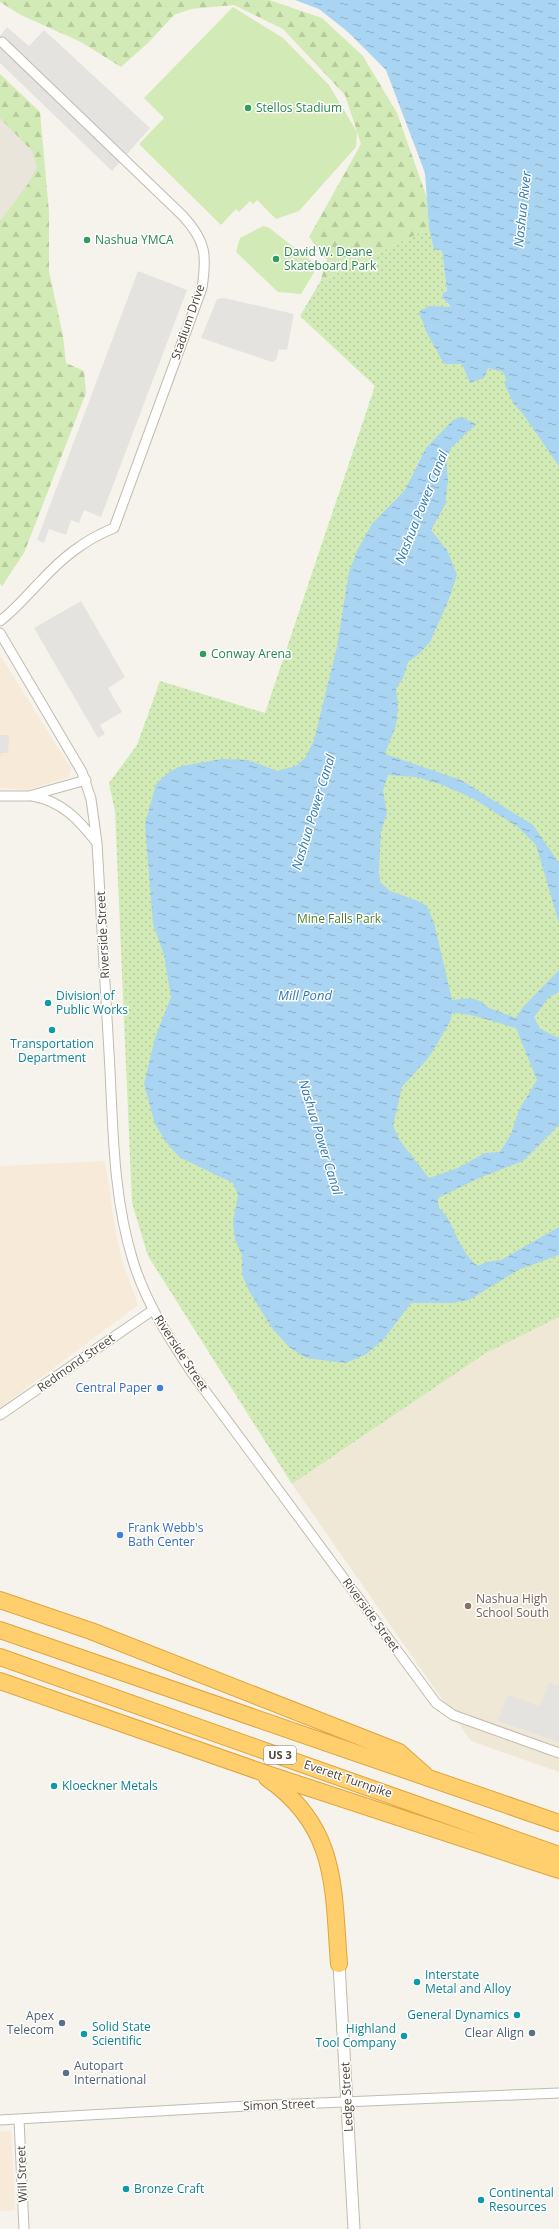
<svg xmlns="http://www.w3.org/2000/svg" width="559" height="2229" font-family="'Open Sans',sans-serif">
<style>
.residential{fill:#eae5da}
.commercial{fill:#f7ead8}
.education{fill:#efe8d6}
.grass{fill:url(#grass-dots)}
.forest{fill:url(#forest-firs)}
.garden{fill:#d2eab5}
.parking{fill:#e5e3e0}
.water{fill:url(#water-ripples);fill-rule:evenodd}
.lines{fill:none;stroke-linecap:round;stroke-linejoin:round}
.minor-casing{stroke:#c2bbae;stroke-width:11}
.tertiary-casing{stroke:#c2bbae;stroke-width:13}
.motorway-casing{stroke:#e0a43c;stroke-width:18}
.minor{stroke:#fff;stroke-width:9}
.tertiary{stroke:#fff;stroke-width:11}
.motorway{stroke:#ffcf6e;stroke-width:16}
.leisure-dot{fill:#2e9e5b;stroke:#fff;stroke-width:1.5}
.culture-dot{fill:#0f9aa8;stroke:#fff;stroke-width:1.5}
.shop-dot{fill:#3f7fe0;stroke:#fff;stroke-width:1.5}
.education-dot{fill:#8d6e63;stroke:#fff;stroke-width:1.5}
.service-dot{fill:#5c6f8a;stroke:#fff;stroke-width:1.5}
.labels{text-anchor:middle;stroke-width:3;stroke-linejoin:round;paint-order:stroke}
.shield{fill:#fff;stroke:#817c74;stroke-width:1}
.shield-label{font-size:11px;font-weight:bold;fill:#4b4439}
.leisure-label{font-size:12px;fill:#27864d;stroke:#fff;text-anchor:start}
.street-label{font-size:12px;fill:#4b4439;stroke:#fff}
.park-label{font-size:12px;fill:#4a7f2a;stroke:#fff}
.culture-label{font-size:12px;fill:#0d838f;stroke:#fff;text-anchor:start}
.shop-label{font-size:12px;fill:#366cbe;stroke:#fff;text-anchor:end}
.education-label{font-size:12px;fill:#785e54;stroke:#fff;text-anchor:start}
.service-label{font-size:12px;fill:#4e5e75;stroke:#fff;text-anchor:end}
.water-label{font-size:13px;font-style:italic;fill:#2e7ab2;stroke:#fff}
</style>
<defs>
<pattern id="grass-dots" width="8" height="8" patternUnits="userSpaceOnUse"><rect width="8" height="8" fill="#d2eab5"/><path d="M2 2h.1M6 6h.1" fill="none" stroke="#b6ca9c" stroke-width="1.8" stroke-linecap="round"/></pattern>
<pattern id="forest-firs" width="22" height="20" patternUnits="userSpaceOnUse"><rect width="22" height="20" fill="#d2eab5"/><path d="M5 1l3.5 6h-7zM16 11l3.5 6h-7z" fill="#b6ca9c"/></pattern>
<pattern id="water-ripples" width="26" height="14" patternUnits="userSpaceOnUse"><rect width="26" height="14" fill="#a9d4f2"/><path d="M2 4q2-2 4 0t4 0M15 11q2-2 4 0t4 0" fill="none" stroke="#8caec5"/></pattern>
</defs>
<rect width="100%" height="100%" fill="#f6f3ec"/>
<path class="residential" d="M 0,81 L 35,114 L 49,252 L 0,268 Z"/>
<path class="commercial" d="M 0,655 L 71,769 L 69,777 L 27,790 L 0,788 Z
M 105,1161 L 116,1234 L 123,1264 L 138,1305 L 0,1408 L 0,1166 Z
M 11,2131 L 15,2210 L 0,2211 L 0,2132 Z"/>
<path class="education" d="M 559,1317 L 559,1772 L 471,1741 L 292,1484 L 486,1353 Z"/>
<path class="grass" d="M 429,228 L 434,248 L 442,251 L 447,291 L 442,297 L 451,308 L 429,306 L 559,335 L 559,1317 L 486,1353 L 292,1484 L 148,1256 L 132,1203 L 115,811 L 109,783 L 137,745 L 160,681 L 265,713 L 375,386 L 300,316 L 320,282 Z"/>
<path class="forest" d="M 0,0 L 269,0 L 322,18 L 363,56 L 397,113 L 427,198 L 429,228 L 320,282 L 327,260 L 309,237 L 361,144 L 345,95 L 283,29 L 234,5 L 191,9 L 174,15 L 148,43 L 121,67 L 81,42 L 21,15 L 0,2 Z
M 0,74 L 40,112 L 49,212 L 49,271 L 63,336 L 66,363 L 84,371 L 86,393 L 24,553 L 2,586 L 0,584 L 0,221 L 28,184 L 37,167 L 32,151 L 0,118 Z"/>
<path class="garden" d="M 233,7 L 283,38 L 329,85 L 357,132 L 356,147 L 299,211 L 276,219 L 257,200 L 253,204 L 250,201 L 239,212 L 236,209 L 221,225 L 139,144 L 164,118 L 144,98 Z
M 263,226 L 268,227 L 318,266 L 301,294 L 278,292 L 236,252 L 240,238 Z"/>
<path class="parking" d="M 7,27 L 29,46 L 44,30 L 150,128 L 112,171 L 0,63 L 0,36 Z
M 138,271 L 187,290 L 101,517 L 84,510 L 79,523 L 71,520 L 66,535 L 49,529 L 44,543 L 37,540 Z
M 224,298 L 294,314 L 287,350 L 279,349 L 276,360 L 272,362 L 201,338 L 217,299 Z
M 81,601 L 125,677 L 108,688 L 122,712 L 100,725 L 105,734 L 98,738 L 34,628 Z
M 0,716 L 0,735 L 9,735 L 8,753 L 1,753 L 1,756 L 0,756 Z
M 549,1682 L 559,1686 L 559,1742 L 498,1721 L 507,1695 L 540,1706 Z"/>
<path class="water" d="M 295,0 L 559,0 L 559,466 L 523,414 L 513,403 L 504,382 L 507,380 L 503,372 L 488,368 L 484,378 L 470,383 L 462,364 L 444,364 L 427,333 L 419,312 L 429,306 L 451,307 L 442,297 L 443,293 L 447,291 L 442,251 L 434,249 L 429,228 L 425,173 L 386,70 L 348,32 L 319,9 Z
M 461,417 L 476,424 L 451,448 L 446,459 L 448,480 L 445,505 L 431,530 L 447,550 L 457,575 L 447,604 L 430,642 L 419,654 L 408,662 L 403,678 L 396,689 L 398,706 L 396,725 L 385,754 L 461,780 L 533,825 L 559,863 L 559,923 L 536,845 L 518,827 L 474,799 L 443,785 L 416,777 L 388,775 L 383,791 L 387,813 L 381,831 L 379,871 L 380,882 L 390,891 L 418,901 L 427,906 L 434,923 L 452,1000 L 471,998 L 480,1001 L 489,1008 L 516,1018 L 523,1007 L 559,970 L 559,992 L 548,998 L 534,1017 L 540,1029 L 559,1038 L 559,1125 L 523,1161 L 479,1178 L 438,1198 L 438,1206 C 441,1210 445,1214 448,1219 C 457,1235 462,1254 478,1266 L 486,1262 L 501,1260 L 559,1227 L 559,1255 L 518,1270 L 469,1300 L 451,1303 L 411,1303 L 383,1340 L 365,1355 L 345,1363 L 306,1358 L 289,1347 L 272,1328 L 249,1291 L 242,1274 L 242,1255 L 235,1240 L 233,1222 L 238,1195 L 233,1183 L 179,1157 L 166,1142 L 155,1124 L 144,1084 L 155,1038 L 171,997 L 164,955 L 153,924 L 145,824 L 156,784 L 169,772 L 182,766 L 222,759 L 248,760 L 277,771 L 296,766 L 306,757 L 314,740 L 337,647 L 349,572 L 358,549 L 372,524 L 405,490 L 426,448 L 453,420 ZM 452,1013 C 474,1013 495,1023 516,1028 L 537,1080 L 519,1110 L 511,1134 L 500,1152 L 485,1153 L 458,1168 L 429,1178 L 400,1141 L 393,1126 L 402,1087 L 429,1057 L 450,1022 Z"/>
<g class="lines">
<defs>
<path id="minor" d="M 0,621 C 15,610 27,595 40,582 C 62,558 84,540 114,528 L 202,288 C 207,255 206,241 183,216 L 2,42
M 0,633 L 82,772 L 91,799 L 97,843 C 102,918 106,994 110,1070 C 113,1134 114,1200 133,1261 C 146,1303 169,1338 192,1373 L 436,1703 L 453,1715 L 559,1753
M 0,796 L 29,796 L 86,780
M 32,796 C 62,801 79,820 97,843
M 0,1415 L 153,1310
M 19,2119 L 24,2229
M 0,2120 L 247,2106 L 559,2093"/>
<path id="tertiary" d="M 339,1964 L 354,2229"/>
<path id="motorway" d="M 0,1600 L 91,1631 L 399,1752 L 425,1775
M 0,1630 L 559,1823
M 0,1657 L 559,1855
M 0,1681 L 270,1775 L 559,1870
M 267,1778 C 338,1827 333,1888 339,1964"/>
</defs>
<use href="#minor" class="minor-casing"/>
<use href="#tertiary" class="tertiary-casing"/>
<use href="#motorway" class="motorway-casing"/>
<use href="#minor" class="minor"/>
<use href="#tertiary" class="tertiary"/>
<use href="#motorway" class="motorway"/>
</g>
<g class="leisure-dot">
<circle cx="248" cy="108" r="4"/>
<circle cx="87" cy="240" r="4"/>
<circle cx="276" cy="259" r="4"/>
<circle cx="203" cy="654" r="4"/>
</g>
<g class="culture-dot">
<circle cx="48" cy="1003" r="4"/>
<circle cx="52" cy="1030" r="4"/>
<circle cx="54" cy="1786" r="4"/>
<circle cx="417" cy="1982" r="4"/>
<circle cx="517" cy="2015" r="4"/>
<circle cx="84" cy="2034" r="4"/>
<circle cx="404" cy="2036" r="4"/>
<circle cx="126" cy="2189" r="4"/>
<circle cx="481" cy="2200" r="4"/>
</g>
<g class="shop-dot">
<circle cx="160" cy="1388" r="4"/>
<circle cx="120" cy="1535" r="4"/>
</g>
<circle class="education-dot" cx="468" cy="1606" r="4"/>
<g class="service-dot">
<circle cx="62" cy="2023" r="4"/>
<circle cx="532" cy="2033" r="4"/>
<circle cx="66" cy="2073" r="4"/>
</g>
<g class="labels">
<rect class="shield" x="264" y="1746" width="32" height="18" rx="3"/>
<g class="shield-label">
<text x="280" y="1759">US 3</text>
</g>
<g class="leisure-label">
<text x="256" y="112">Stellos Stadium</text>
<text x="95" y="244">Nashua YMCA</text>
<text x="284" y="256">David W. Deane<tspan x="284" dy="14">Skateboard Park</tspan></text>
<text x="211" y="658">Conway Arena</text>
</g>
<g class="street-label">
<text transform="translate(188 322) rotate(-71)" y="4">Stadium Drive</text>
<text transform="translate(103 935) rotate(-93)" y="4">Riverside Street</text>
<text transform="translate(181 1353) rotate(57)" y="4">Riverside Street</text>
<text transform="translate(76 1363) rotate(-35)" y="4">Redmond Street</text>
<text transform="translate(371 1615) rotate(54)" y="4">Riverside Street</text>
<text transform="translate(348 1779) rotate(19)" y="4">Everett Turnpike</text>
<text transform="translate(347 2097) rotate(-93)" y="4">Ledge Street</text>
<text transform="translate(279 2105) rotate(-2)" y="4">Simon Street</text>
<text transform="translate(22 2174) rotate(-92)" y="4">Will Street</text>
</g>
<g class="park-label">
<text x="339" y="923">Mine Falls Park</text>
</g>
<g class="culture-label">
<text x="56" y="1000">Division of<tspan x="56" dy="14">Public Works</tspan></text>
<text x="52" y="1048" text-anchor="middle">Transportation<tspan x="52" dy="14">Department</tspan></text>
<text x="62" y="1790">Kloeckner Metals</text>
<text x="425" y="1979">Interstate<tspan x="425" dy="14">Metal and Alloy</tspan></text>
<text x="509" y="2019" text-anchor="end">General Dynamics</text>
<text x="92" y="2031">Solid State<tspan x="92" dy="14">Scientific</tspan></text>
<text x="396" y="2033" text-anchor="end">Highland<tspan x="396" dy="14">Tool Company</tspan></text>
<text x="134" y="2193">Bronze Craft</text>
<text x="489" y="2197">Continental<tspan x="489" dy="14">Resources</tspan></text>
</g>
<g class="shop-label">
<text x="152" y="1392">Central Paper</text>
<text x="128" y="1532" text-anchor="start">Frank Webb's<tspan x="128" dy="14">Bath Center</tspan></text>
</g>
<g class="education-label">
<text x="476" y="1603">Nashua High<tspan x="476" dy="14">School South</tspan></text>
</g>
<g class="service-label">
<text x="54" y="2020">Apex<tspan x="54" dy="14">Telecom</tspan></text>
<text x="524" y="2037">Clear Align</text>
<text x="74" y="2070" text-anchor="start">Autopart<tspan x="74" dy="14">International</tspan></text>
</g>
<g class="water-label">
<text transform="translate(522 209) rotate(-84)" y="5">Nashua River</text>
<text transform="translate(421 507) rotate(-68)" y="5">Nashua Power Canal</text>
<text transform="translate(313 812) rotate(-73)" y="5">Nashua Power Canal</text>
<text x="305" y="1000">Mill Pond</text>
<text transform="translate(321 1137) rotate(73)" y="5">Nashua Power Canal</text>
</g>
</g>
</svg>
